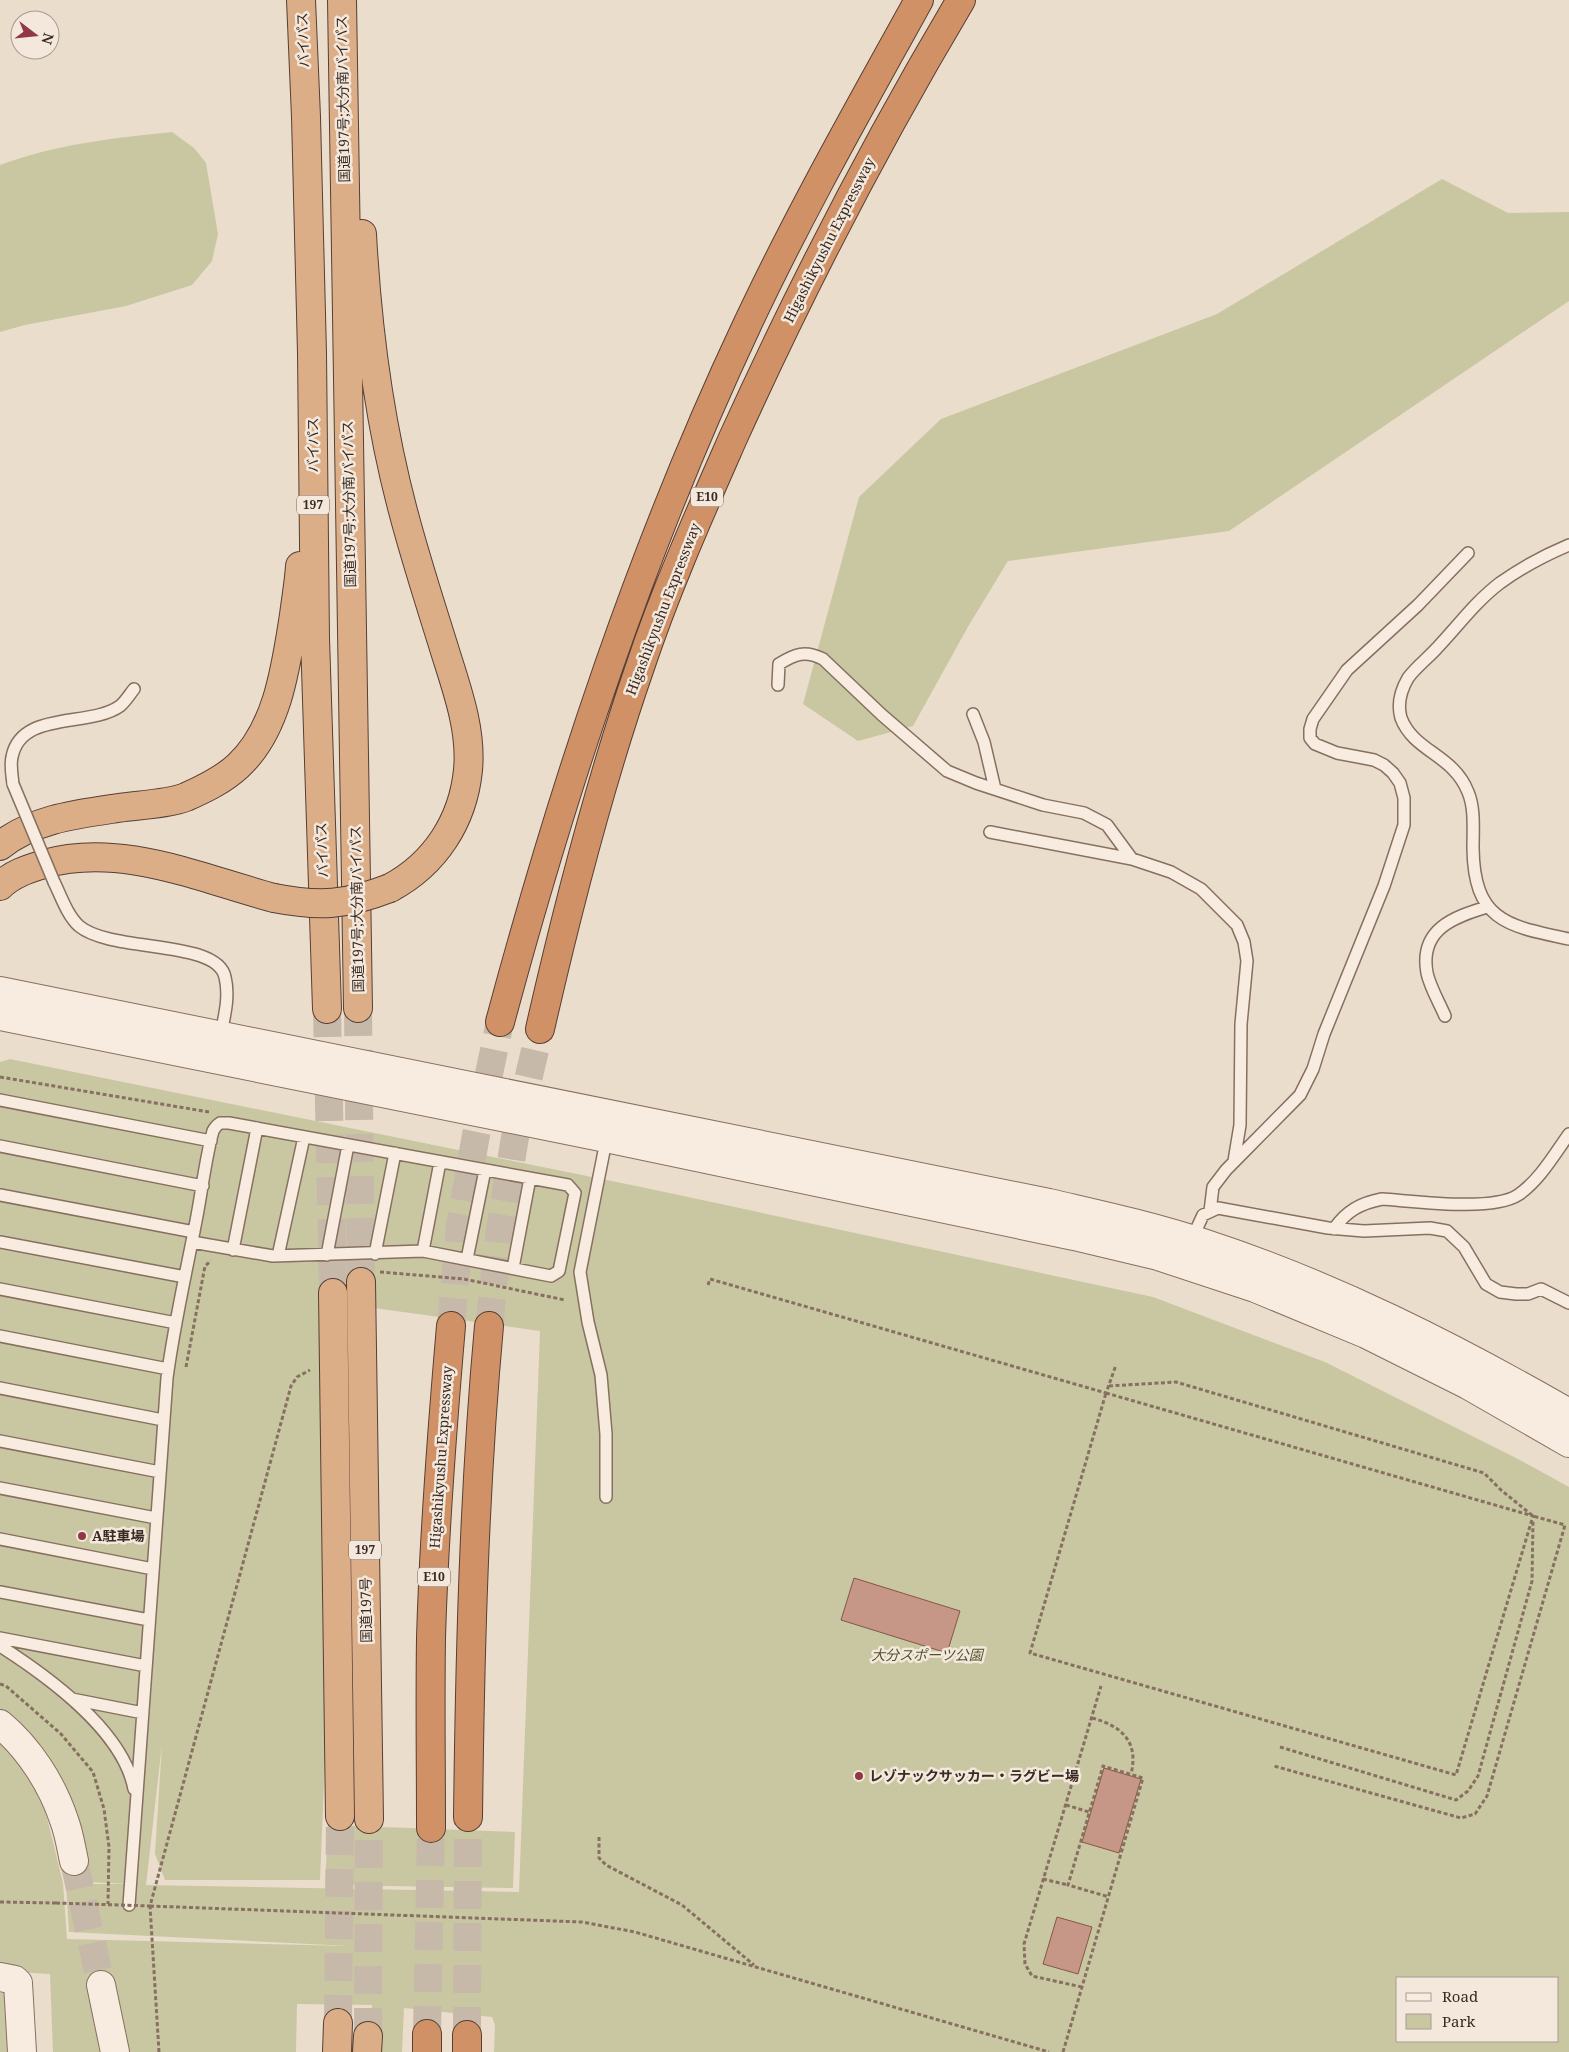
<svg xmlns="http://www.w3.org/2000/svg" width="1569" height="2052" font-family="'Noto Serif','Noto Sans JP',serif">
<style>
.green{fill:#c9c7a1;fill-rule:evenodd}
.building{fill:#c69686;stroke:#845749}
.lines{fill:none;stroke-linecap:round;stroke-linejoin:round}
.tertiary-tunnel{stroke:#c7b9aa;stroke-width:28;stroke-dasharray:28 14;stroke-linecap:butt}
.trunk-tunnel{stroke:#c7b9aa;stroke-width:28;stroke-dasharray:28 14;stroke-linecap:butt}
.motorway-tunnel{stroke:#c7b9aa;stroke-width:28;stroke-dasharray:28 14;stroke-linecap:butt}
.service-casing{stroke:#876f61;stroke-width:14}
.tertiary-casing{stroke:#876f61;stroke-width:30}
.trunk-casing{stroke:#563f35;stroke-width:30}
.motorway-casing{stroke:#563f35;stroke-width:30}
.path{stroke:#876f61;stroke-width:3;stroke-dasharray:4 2.5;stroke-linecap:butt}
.service{stroke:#f7ecdf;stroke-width:11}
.tertiary{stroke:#f7ecdf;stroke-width:28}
.trunk{stroke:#dcae88;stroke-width:28}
.motorway{stroke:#d09167;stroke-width:28}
.service-bridge-casing{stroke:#876f61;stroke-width:14;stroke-linecap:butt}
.trunk-bridge-casing{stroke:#563f35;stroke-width:30;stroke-linecap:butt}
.path-bridge{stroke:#876f61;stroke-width:3;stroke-dasharray:4 2.5;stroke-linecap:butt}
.service-bridge{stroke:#f7ecdf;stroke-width:11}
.trunk-bridge{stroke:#dcae88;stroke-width:28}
.poi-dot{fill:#913746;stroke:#f3e8db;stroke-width:2}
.labels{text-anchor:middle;stroke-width:5;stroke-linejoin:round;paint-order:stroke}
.shield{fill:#f3e8db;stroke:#71635a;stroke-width:1}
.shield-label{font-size:12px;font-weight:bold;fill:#392a23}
.street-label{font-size:14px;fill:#392a23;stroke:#f3e8db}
.poi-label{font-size:14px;font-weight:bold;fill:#392a23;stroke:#f3e8db;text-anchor:start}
.park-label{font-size:14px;font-style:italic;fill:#50542c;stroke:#f3e8db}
</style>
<rect width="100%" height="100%" fill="#ebddcc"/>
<path class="green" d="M 172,132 L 194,148 L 206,163 L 218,234 L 212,261 L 192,285 L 126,306 L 25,325 L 0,332 L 0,165 C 57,144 113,138 172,132 Z
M 1442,179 L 1508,213 L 1569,212 L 1569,301 L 1229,531 L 1008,561 L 969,625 L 913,726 L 858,741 L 803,704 L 859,497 L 941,419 L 1217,314 Z
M 10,1059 L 646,1188 L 1153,1297 L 1325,1362 L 1518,1459 L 1569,1487 L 1569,2052 L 494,2052 L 495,2025 L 492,2017 L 404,2008 L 402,2052 L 369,2052 L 372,2005 L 297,2004 L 296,2052 L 53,2052 L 50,1974 L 0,1971 L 0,1744 L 40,1789 L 63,1883 L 67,1939 L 349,1946 L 69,1932 L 66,1884 L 131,1884 L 84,1882 L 70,1815 L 46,1766 L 10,1715 L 0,1709 L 0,1062 ZM 323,1301 L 540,1331 L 519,1892 L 146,1885 L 162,1744 L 155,1854 L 165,1880 L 320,1880 L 326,1735 ZM 1398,1978 L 1558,1978 L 1558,2041 L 1398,2041 Z
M 328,1825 L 515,1832 L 513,1888 L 325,1885 Z
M 0,1993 L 6,1993 L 9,2052 L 0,2052 Z"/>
<path class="building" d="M 854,1578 L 960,1611 L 947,1653 L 841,1620 Z
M 1104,1768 L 1141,1779 L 1119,1853 L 1082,1842 Z
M 1057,1917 L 1092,1927 L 1078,1974 L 1043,1964 Z"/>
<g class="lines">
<path class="tertiary-tunnel" d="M 74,1861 L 101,1985"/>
<path class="trunk-tunnel" d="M 358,1008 L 361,1282
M 327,1009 L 333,1293
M 338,2023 L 340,1816
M 368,2036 L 369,1819"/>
<path class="motorway-tunnel" d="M 451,1326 L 460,1225 L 476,1135 L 500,1022
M 489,1326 L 500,1229 L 516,1131 L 540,1029
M 427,2034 L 431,1828
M 467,2035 L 468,1817"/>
<defs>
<path id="service" d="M 1569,545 C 1545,555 1521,568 1500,583 C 1475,602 1458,626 1437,648 C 1428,658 1415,668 1408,678 C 1401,690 1397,704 1401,718 C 1414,752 1453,754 1468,792 C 1475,808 1473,830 1473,848 C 1474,921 1507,926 1569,939
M 778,685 L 779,664 C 795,654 805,650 823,659 L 882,715 L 947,771 L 976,783 L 1043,805 L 1084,813 L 1107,825 L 1132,859
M 973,714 L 984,742 L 995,789
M 13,784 C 12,775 10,765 12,757 C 21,710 89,728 120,706 C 125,702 130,694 134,689
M 990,832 L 1132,859 L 1171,872 L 1201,889 L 1237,925 L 1244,942 L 1247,961 L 1241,1024 L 1240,1125 L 1234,1161
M 54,882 C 61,896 67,915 79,926 C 111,953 217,939 225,977 C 230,997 224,1018 220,1038
M 1445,1016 C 1439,1002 1430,987 1427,973 C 1419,929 1454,917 1487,907
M 0,1100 L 211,1141
M 0,1146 L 203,1186
M 0,1195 L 194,1232
M 1210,1211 L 1213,1187 L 1226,1170 L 1300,1095 L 1313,1069 L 1324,1034 L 1384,886 L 1404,825 L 1404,798 L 1400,783 L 1393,773 L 1384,765 L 1374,760 L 1337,753 L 1315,744 L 1310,738 L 1310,729 L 1313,719 L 1347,670 L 1418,605 L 1468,553
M 1334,1229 C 1346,1211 1361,1203 1382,1199 C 1414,1201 1492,1212 1518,1195 C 1539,1181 1554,1155 1569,1134
M 1191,1241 L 1203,1215 L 1218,1208 L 1328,1228 L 1364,1231 L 1430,1228 L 1447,1231 L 1464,1247 L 1486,1284 L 1500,1292 L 1516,1294 L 1528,1294 L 1541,1289 L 1569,1303
M 0,1242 L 185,1277
M 233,1250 L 257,1128
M 423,1251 L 440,1162
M 375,1254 L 395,1153
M 327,1255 L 348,1145
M 278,1256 L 304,1137
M 467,1259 L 485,1170
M 513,1268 L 530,1178
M 0,1289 L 176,1323
M 0,1336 L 168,1369
M 0,1388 L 163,1420
M 0,1441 L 160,1472
M 0,1488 L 156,1518
M 606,1497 L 606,1434 L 601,1375 L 588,1322 L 580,1272 L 607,1136
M 0,1539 L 153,1569
M 0,1592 L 149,1620
M 0,1638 L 146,1666
M 0,1646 C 47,1676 123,1731 134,1789
M 72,1699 L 143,1713
M 129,1905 L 167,1378 C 174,1325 186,1273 196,1221 C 202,1191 205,1160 213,1131 C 215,1127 217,1125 220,1123 L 229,1123 L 568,1185 L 575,1193 L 559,1271 L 551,1276 L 423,1251 L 273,1256 L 192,1242"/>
<path id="tertiary" d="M 0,991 L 1049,1203 C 1100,1215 1152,1226 1203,1243 C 1332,1285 1452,1346 1569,1413
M 0,1016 L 606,1138 L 1074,1236 L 1158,1256 L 1255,1288 L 1366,1334 L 1468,1385 L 1569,1443
M 0,1724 C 29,1748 52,1784 64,1820 C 69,1833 71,1847 74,1861
M 0,1977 L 15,1980 L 18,1983 L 22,2052
M 101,1985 L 115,2052"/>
<path id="trunk" d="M 301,0 L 306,117 L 312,353 L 315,638 L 327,1009
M 342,0 L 358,1008
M 362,234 C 367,326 379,421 403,511 C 415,557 430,603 444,648 C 456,687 472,729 468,770 C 463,821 435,864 390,888
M 0,846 C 33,819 77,814 118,808 C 137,805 169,804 186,797 C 204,789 223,780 238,766 C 278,729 286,666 294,615 C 296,599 299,582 300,566
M 0,886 C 12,874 28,869 44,864 C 121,842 199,878 274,898
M 361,1282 L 369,1819
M 333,1293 L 340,1816
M 337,2052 L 338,2023
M 367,2052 L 368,2036"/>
<path id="motorway" d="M 500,1022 C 564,784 642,548 747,325 C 799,214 860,107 919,0
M 540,1029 C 568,906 599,785 640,667 C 666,589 700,513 733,438 C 801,288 877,141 961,0
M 468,1817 C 470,1652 474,1490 489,1326
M 431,1828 C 431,1765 430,1701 431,1638 C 434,1534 442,1430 451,1326
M 427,2052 L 427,2034
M 467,2052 L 467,2035"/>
</defs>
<use href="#service" class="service-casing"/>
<use href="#tertiary" class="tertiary-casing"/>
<use href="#trunk" class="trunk-casing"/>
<use href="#motorway" class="motorway-casing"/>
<path class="path" d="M 0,1077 L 209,1112
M 380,1272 L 464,1279 L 565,1300
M 708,1285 L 710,1279 L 1106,1393 L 1116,1365
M 186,1367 L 205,1266 L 211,1261
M 1109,1386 L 1176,1382 L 1484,1473 L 1501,1490 L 1533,1516 L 1565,1525 L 1487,1796 L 1475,1814 L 1461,1818 L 1274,1766
M 1106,1393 L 1533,1516 L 1456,1775 L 1030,1653 Z
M 0,1684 L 6,1686 L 61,1734 L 93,1772 L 104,1809 L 109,1847 L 108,1904
M 1092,1718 C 1122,1726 1139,1742 1131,1774
M 1280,1747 L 1456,1800 L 1468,1791 L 1478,1776 L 1532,1581 L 1533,1521
M 1066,1805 L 1089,1812
M 599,1837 L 599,1858 L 606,1865 L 682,1905 L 754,1965
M 1043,1879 L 1068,1885
M 0,1902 L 56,1903
M 150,1906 L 582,1922 L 635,1932 L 1049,2052
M 1082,1987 L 1032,1976 L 1025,1964 L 1024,1944 L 1101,1686
M 159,2052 L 150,1906 L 291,1386 L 297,1377 L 310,1370
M 1063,2052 L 1143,1778 L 1103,1766 L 1068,1885 L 1109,1897"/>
<use href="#service" class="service"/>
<use href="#tertiary" class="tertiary"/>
<use href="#trunk" class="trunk"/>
<use href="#motorway" class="motorway"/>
<defs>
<path id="service-bridge" d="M 13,784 L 54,882"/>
<path id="trunk-bridge" d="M 274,898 C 320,907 346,905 390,888"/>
</defs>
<use href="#service-bridge" class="service-bridge-casing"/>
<use href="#trunk-bridge" class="trunk-bridge-casing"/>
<path class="path-bridge" d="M 56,1903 L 150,1906"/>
<use href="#service-bridge" class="service-bridge"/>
<use href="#trunk-bridge" class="trunk-bridge"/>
</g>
<g class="poi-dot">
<circle cx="82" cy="1536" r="5"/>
<circle cx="859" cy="1776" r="5"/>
</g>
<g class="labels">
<g class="shield">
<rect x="691" y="487.5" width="32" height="19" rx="4"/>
<rect x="297" y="495.5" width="32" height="19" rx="4"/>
<rect x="349" y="1540.5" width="32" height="19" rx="4"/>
<rect x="418" y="1567.5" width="32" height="19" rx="4"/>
</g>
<g class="shield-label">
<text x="707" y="501">E10</text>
<text x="313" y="509">197</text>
<text x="365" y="1554">197</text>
<text x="434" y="1581">E10</text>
</g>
<g class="street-label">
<text transform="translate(303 40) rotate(-92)" y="5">バイパス</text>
<text transform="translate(343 99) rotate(-91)" y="5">国道197号;大分南バイパス</text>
<text transform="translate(829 240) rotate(-63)" y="5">Higashikyushu Expressway</text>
<text transform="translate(313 445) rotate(-90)" y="5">バイパス</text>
<text transform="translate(349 504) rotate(-91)" y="5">国道197号;大分南バイパス</text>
<text transform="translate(663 609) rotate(-69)" y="5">Higashikyushu Expressway</text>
<text transform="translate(322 850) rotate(-92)" y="5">バイパス</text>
<text transform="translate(357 909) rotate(-91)" y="5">国道197号;大分南バイパス</text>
<text transform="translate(441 1457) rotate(-86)" y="5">Higashikyushu Expressway</text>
<text transform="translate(366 1610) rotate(-91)" y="5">国道197号</text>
</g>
<g class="poi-label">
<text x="92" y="1541">A駐車場</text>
<text x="869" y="1781">レゾナックサッカー・ラグビー場</text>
</g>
<g class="park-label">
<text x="927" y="1660">大分スポーツ公園</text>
</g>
</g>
<rect x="1396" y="1977" width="162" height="65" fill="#f3e8db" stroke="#a99c91"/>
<rect x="1406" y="1993" width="25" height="8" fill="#f7ecdf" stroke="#a99c91"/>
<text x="1442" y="2002" font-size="15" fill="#392a23">Road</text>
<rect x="1406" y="2014" width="25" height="15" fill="#c9c7a1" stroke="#a99c91"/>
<text x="1442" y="2027" font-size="15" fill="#392a23">Park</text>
<g transform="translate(35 35) rotate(106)"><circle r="24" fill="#f3e8db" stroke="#a99c91"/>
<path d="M0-4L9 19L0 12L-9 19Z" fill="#913746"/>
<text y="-8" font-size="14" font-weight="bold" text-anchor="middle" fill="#392a23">N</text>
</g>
</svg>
